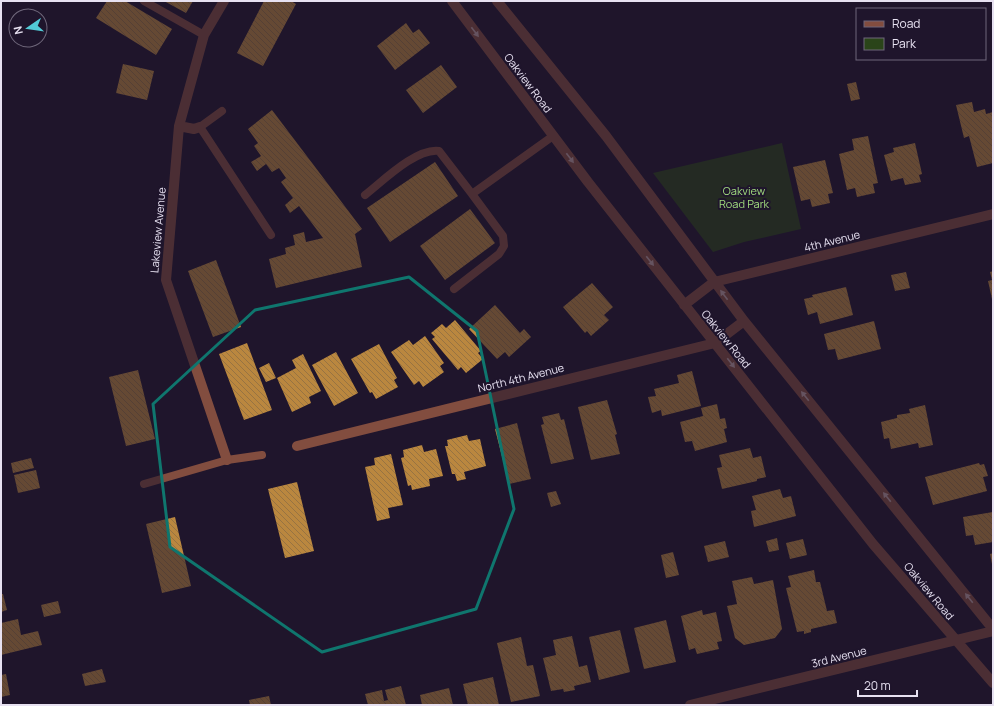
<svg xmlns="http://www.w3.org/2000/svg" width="994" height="706" font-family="Manrope,sans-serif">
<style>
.green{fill:#2a4419}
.building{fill:url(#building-back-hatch)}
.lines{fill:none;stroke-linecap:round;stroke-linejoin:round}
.service{stroke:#824d3f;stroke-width:8}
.minor{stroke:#824d3f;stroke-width:10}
.oneway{fill:#ba9ea1}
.marked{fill:none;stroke:#0f766e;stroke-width:3;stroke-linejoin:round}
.labels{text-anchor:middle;stroke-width:4;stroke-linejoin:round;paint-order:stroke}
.street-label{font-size:11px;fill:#e7e1f1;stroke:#1f152c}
.park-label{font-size:11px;fill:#a2de7f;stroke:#1f152c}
</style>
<defs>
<pattern id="building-back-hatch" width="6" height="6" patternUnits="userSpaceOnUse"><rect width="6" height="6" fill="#ba873f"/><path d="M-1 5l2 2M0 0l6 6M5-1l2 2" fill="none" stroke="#977342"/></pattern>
</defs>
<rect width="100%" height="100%" fill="#1f152c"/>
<path class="green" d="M 782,143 L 801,229 L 744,242 L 713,252 L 653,173 Z"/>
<path class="building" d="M 107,1 L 125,1 L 172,29 L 156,55 L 96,18 Z
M 164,1 L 193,1 L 186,13 Z
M 264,1 L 291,1 L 296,4 L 263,66 L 237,53 Z
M 406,23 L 413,33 L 419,29 L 430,43 L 395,70 L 377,46 Z
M 123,64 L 154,71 L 147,100 L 116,93 Z
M 441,65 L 457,87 L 423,113 L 406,90 Z
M 856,82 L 860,99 L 851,101 L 847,84 Z
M 972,102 L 974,112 L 985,109 L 986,114 L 993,112 L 993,163 L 977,167 L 969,136 L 964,138 L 956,105 Z
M 272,110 L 362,229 L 355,234 L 362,267 L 276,288 L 269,259 L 286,254 L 285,248 L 295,245 L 293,235 L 304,232 L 306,242 L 323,238 L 299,206 L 290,213 L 285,205 L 293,198 L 281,182 L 286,178 L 279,168 L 272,172 L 266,164 L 257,171 L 251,162 L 261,156 L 254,146 L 258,143 L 248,129 Z
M 868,136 L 878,183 L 873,184 L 875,193 L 857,197 L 855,188 L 847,190 L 839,154 L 854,150 L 852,139 Z
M 915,143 L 922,174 L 919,175 L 921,182 L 905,185 L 903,178 L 891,181 L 884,155 L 894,152 L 893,148 Z
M 825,160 L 833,193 L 828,194 L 830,203 L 812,207 L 810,199 L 801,201 L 793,167 Z
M 435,162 L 458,196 L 390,242 L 367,208 Z
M 470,209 L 495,243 L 445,280 L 420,246 Z
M 216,260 L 241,327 L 213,337 L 188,271 Z
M 993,271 L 993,298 L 992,299 L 988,281 L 992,280 L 990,272 Z
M 906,272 L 910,288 L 895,291 L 891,275 Z
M 592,283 L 613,307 L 604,315 L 609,320 L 591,336 L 587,331 L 585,333 L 563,307 Z
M 846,287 L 853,315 L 820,324 L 817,312 L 808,315 L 804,299 L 813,297 L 812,295 Z
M 495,305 L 520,333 L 524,329 L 531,337 L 509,357 L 505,352 L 497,359 L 469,329 Z
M 455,320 L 481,351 L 478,353 L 483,359 L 466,373 L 461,367 L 458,370 L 432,339 L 435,337 L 431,333 L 442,324 L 446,328 Z
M 874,321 L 881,349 L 838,360 L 835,349 L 828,350 L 824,334 Z
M 425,336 L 444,363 L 440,366 L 444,372 L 423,387 L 419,381 L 414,385 L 391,352 L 409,340 L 413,345 Z
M 247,343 L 272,410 L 244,420 L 219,354 Z
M 379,344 L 397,378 L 394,380 L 398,387 L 376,399 L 372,392 L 370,393 L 351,359 Z
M 336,352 L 358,393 L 334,406 L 312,365 Z
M 303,354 L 321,391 L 309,397 L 311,403 L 292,412 L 277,378 L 296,368 L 292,360 Z
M 269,363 L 276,378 L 266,382 L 259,368 Z
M 138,370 L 155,439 L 126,446 L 109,377 Z
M 692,371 L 701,406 L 662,416 L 661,410 L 652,413 L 648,397 L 656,396 L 654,389 L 679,383 L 677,375 Z
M 607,400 L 617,434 L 615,435 L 620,454 L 591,460 L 578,407 Z
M 717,404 L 720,419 L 725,418 L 727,428 L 724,429 L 727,442 L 695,451 L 692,441 L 685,442 L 680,422 L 703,416 L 701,408 Z
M 925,405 L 933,445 L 919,448 L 918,443 L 891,449 L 889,438 L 884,439 L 881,422 L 897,418 L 897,415 L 910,413 L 909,409 Z
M 559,413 L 561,420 L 564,419 L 574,459 L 551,464 L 541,425 L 544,424 L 542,417 Z
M 517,423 L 531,479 L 509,484 L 495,429 Z
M 467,435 L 469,441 L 480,439 L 486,466 L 464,472 L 466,479 L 457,481 L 455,474 L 452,474 L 445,446 L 448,446 L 447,440 Z
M 422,445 L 424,452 L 436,449 L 443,476 L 429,479 L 430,486 L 412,490 L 411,485 L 408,486 L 401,458 L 404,457 L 403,450 Z
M 750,448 L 753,458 L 761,456 L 766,477 L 757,479 L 757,481 L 722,489 L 717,468 L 722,467 L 719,455 Z
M 391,454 L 403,505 L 388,508 L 390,518 L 377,521 L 365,467 L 375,465 L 374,458 Z
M 31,458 L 34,468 L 13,473 L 11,463 Z
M 979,463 L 980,465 L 984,464 L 988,476 L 983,477 L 987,491 L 933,505 L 925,477 Z
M 36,470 L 40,488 L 18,493 L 14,475 Z
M 297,482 L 314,551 L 285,558 L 268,489 Z
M 780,489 L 783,498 L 791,496 L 796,516 L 754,527 L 751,511 L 756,510 L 752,496 Z
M 556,491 L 561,504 L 551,507 L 547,493 Z
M 993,512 L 993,542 L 975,545 L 973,535 L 966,536 L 963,517 Z
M 175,517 L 191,586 L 162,593 L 146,524 Z
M 777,538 L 779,550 L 769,552 L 766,541 Z
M 803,539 L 807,555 L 790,559 L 786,543 Z
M 725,541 L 729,557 L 708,562 L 704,546 Z
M 673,552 L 679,575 L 666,578 L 661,555 Z
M 993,553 L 993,564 L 992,564 L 990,554 Z
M 814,570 L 816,582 L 820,582 L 827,611 L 834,610 L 837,623 L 811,629 L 811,632 L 804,634 L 804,631 L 797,632 L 786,588 L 791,587 L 788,576 Z
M 752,577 L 754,584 L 773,580 L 782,629 L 775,638 L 744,645 L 735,638 L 727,606 L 737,604 L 732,581 Z
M 1,594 L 3,594 L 7,610 L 1,612 Z
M 58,601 L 61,613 L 44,617 L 41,605 Z
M 702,610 L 703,615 L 716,612 L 722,641 L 717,642 L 719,649 L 697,654 L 695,648 L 689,650 L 681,616 Z
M 18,619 L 21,635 L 38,631 L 42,645 L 1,655 L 1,623 Z
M 666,620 L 676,662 L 644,669 L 634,628 Z
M 620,630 L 630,672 L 599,680 L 589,637 Z
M 572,636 L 579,667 L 587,665 L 591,682 L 574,686 L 575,690 L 564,692 L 563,689 L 551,691 L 543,658 L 556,655 L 553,640 Z
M 521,637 L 527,666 L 533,665 L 540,696 L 511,702 L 497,643 Z
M 102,669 L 106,682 L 85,686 L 82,674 Z
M 6,674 L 10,695 L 1,697 L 1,675 Z
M 493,677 L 499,705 L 468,705 L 463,684 Z
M 401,686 L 406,705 L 368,705 L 365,694 L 382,690 L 384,701 L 388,700 L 385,690 Z
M 449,688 L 453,705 L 422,705 L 420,695 Z
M 269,696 L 271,705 L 250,705 L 249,700 Z"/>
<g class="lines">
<path class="service" d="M 144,1 L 204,35
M 222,111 L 200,127 L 271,235
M 365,195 C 383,181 416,148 439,151 L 472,194 L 553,136
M 454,289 L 499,254 L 504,246 L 503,236 L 472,194
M 144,484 L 227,460 L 262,455"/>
<path class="minor" d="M 224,1 L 204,35 L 179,126 L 166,280 L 227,460
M 452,1 L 588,182 L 873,544 L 993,683
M 497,1 L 606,136 L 744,321 L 993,629
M 179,126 L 194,129 L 200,127
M 684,305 L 714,282 L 993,214
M 297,446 L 715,343 L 744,321
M 690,705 L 993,631"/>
</g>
<defs><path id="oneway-solid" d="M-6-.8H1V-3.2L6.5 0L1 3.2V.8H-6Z"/></defs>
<g class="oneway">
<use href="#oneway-solid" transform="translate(475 32) rotate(53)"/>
<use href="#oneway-solid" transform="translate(570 158) rotate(53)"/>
<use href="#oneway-solid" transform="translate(650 261) rotate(52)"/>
<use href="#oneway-solid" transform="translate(724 295) rotate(-127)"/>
<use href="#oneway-solid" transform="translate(731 363) rotate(52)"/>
<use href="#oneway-solid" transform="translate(805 396) rotate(-129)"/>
<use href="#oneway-solid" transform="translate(887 497) rotate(-129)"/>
<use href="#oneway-solid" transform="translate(969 598) rotate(-129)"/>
</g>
<path d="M0 0H994V706H0ZM 409,277 L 477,331 L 514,509 L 476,609 L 322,652 L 170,547 L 153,404 L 255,310 Z" fill="#1f152c" fill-opacity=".55" fill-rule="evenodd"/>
<path class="marked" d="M 409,277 L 477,331 L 514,509 L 476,609 L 322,652 L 170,547 L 153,404 L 255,310 Z"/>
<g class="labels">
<g class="street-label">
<text transform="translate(528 83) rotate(53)" y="4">Oakview Road</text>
<text transform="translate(158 230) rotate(-85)" y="4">Lakeview Avenue</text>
<text transform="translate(832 241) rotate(-14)" y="4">4th Avenue</text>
<text transform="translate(726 339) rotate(51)" y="4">Oakview Road</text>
<text transform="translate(521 378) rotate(-14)" y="4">North 4th Avenue</text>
<text transform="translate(929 591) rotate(50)" y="4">Oakview Road</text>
<text transform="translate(839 657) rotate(-14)" y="4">3rd Avenue</text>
</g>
<g class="park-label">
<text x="744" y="195">Oakview<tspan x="744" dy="13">Road Park</tspan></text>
</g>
</g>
<rect width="994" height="706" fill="none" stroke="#e7e1f1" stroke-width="4"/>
<rect x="856" y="8" width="130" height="52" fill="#1f152c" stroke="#6f677b"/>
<rect x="864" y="21" width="20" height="6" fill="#824d3f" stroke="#6f677b"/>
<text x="892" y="28" font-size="12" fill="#e7e1f1">Road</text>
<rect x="864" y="38" width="20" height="12" fill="#2a4419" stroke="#6f677b"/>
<text x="892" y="48" font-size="12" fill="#e7e1f1">Park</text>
<g transform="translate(28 28) rotate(257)"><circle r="19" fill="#1f152c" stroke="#6f677b"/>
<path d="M0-3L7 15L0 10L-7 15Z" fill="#52cbd7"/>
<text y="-6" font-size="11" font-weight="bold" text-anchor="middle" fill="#e7e1f1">N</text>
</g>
<path d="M858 690v6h59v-6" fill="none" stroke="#e7e1f1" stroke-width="2"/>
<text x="864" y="690" font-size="12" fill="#e7e1f1" stroke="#1f152c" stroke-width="3" paint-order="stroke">20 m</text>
</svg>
